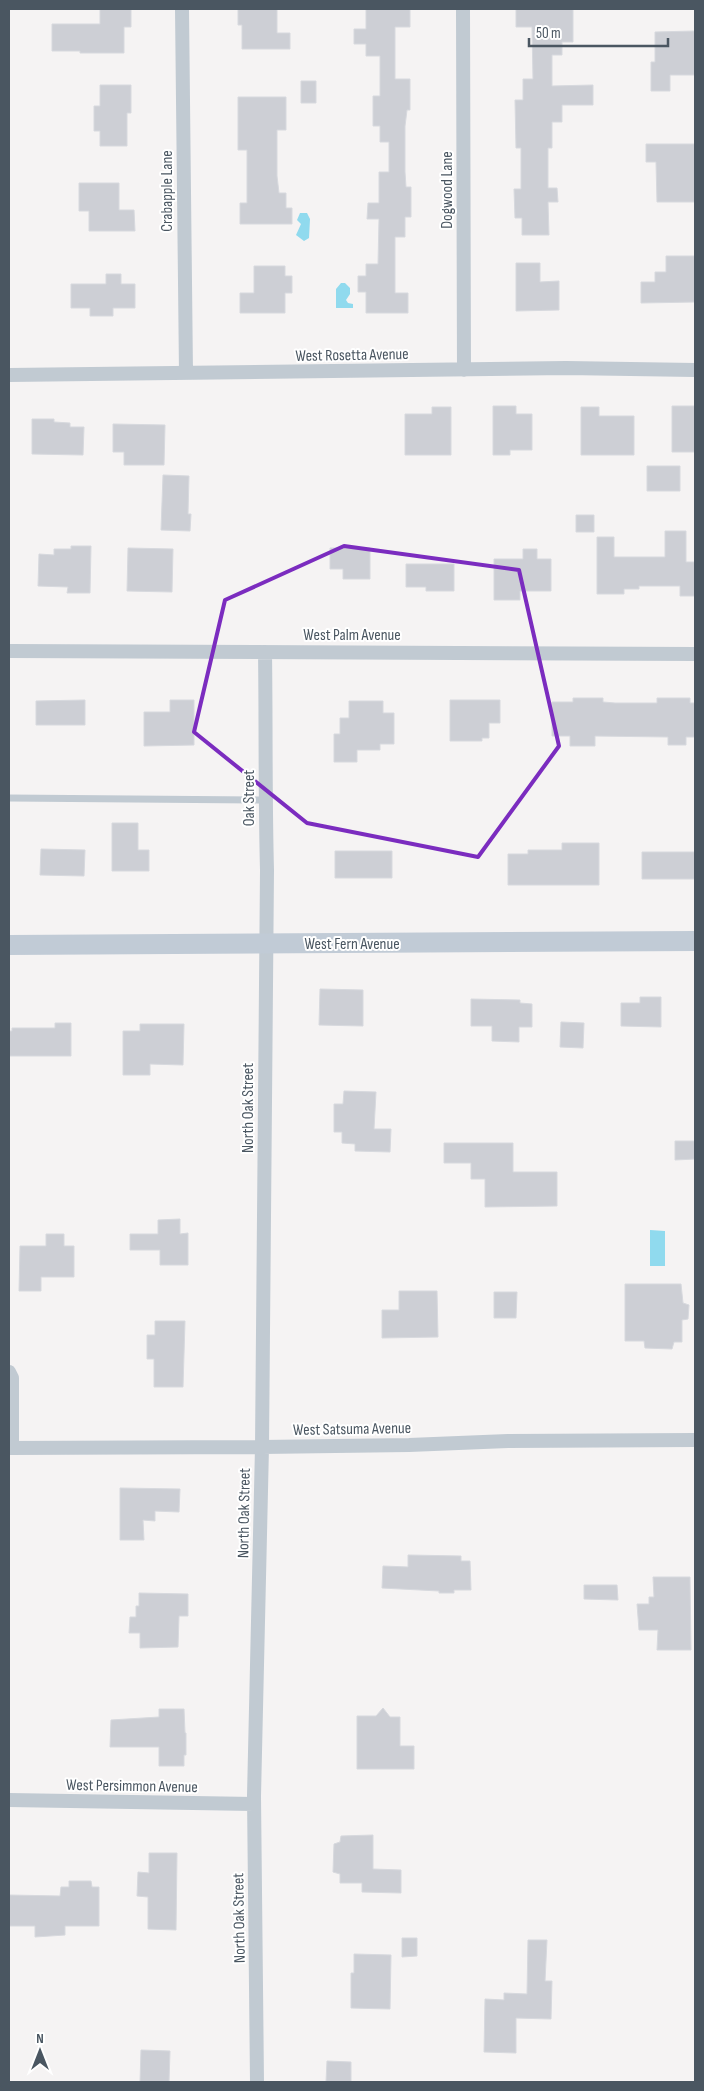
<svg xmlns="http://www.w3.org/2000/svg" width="704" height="2091" font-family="'Sofia Sans Condensed',sans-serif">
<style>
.water{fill:#90daee}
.building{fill:#cdcfd5;stroke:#d7d9de}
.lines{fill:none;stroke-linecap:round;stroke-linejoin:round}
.lane{stroke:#c1cad2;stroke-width:7}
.street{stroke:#c1cad2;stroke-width:14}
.secondary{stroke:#c1cbd6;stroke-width:20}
.marked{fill:none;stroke:#7b2cbf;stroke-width:4;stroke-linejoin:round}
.labels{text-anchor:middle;stroke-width:4;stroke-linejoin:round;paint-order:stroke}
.street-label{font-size:16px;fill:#4a5661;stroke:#fff}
</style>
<rect width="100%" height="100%" fill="#f5f3f3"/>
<path class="water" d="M 300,213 L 307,213 L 310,219 L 309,238 L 304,241 L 296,235 L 301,224 L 297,220 Z
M 341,283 L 345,283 L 350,288 L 350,294 L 346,300 L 348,303 L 353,304 L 353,308 L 336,308 L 336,289 Z
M 650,1230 L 665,1231 L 665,1266 L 650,1266 Z"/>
<path class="building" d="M 100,9 L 131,9 L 131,27 L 124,27 L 124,53 L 80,53 L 80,51 L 52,51 L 52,24 L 100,24 Z
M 238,9 L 277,9 L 277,33 L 290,33 L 290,49 L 242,49 L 242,25 L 238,25 Z
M 366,9 L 410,9 L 410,27 L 395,27 L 395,79 L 410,79 L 410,110 L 407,110 L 405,126 L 405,172 L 406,187 L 411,187 L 411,217 L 405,217 L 405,237 L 395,237 L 395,293 L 408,293 L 408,313 L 366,313 L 366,292 L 358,292 L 358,276 L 366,276 L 366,264 L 378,264 L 379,219 L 367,219 L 368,203 L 379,203 L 379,172 L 389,172 L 389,142 L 380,142 L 380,126 L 373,126 L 373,96 L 380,96 L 380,56 L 366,56 L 366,44 L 354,44 L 354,29 L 366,29 Z
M 516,9 L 573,9 L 573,42 L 562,42 L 562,55 L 552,55 L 552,86 L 593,85 L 593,105 L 562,105 L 562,122 L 552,122 L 552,148 L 548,148 L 548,188 L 557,188 L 558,202 L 548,202 L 549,235 L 522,235 L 522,218 L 515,218 L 514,189 L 521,189 L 521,148 L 516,148 L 515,100 L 523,100 L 523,79 L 533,79 L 532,27 L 516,27 Z
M 695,31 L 695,75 L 670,75 L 670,91 L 651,91 L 651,62 L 655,62 L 655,32 Z
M 301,81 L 316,81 L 316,103 L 301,103 Z
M 100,85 L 131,85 L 131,113 L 127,113 L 127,146 L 100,146 L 100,131 L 94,131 L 94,106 L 100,106 Z
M 238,97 L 286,97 L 286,130 L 277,130 L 277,176 L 279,193 L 286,193 L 286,208 L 292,208 L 292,224 L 240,224 L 240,203 L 247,203 L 247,150 L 238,150 Z
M 646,144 L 695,144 L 695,202 L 657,202 L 656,162 L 646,162 Z
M 79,183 L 119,183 L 119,210 L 134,210 L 135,231 L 89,231 L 89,211 L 79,211 Z
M 666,256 L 695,256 L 695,302 L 641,303 L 641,282 L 655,282 L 655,272 L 666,272 Z
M 516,263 L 540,263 L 540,282 L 559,281 L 559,310 L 516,311 Z
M 254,266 L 285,266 L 285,276 L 292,276 L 292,293 L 285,293 L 285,313 L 240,313 L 240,293 L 254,293 Z
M 106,274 L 121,274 L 121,284 L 135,284 L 135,308 L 113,308 L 113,316 L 90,316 L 90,308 L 71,308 L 71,284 L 106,284 Z
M 493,406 L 516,406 L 516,414 L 532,414 L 532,450 L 510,450 L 510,455 L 493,455 Z
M 672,406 L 695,406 L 695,452 L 672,452 Z
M 432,407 L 451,407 L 451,455 L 405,455 L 405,414 L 432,414 Z
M 581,407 L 599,407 L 599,416 L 634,416 L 634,455 L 581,455 Z
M 32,419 L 54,419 L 54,422 L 70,423 L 70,427 L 84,427 L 83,455 L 32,454 Z
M 113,424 L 165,425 L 164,465 L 124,465 L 124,452 L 113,452 Z
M 647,466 L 680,466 L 680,491 L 647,491 Z
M 163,475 L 189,476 L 188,514 L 191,514 L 190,531 L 161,530 Z
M 576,515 L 594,515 L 594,532 L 576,532 Z
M 665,531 L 686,531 L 686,562 L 695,562 L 695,596 L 680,596 L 680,586 L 639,586 L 639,589 L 624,589 L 624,594 L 597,594 L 597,537 L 614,537 L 614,557 L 665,557 Z
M 71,546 L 91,546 L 90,593 L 67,593 L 68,587 L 38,586 L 39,554 L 54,555 L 54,549 L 71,549 Z
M 128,548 L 173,549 L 172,592 L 127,591 Z
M 330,548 L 370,548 L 370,579 L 343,579 L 343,569 L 330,569 Z
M 523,549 L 537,549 L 537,559 L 551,559 L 551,591 L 520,591 L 520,600 L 494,600 L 494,559 L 523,559 Z
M 406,564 L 454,564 L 454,591 L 426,591 L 426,587 L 406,587 Z
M 573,698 L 603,698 L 603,702 L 615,703 L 657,703 L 657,698 L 690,698 L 690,703 L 695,703 L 695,737 L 686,737 L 686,745 L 668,745 L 668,737 L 595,736 L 595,746 L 570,746 L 570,736 L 552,736 L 552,702 L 573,702 Z
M 85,700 L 85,725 L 36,725 L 36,701 Z
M 170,700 L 194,700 L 194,745 L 144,746 L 144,712 L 170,712 Z
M 450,700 L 500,700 L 500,723 L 489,723 L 489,738 L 482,738 L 482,741 L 450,741 Z
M 349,701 L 383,701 L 383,713 L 394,713 L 394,744 L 380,744 L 380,750 L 357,750 L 357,762 L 334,762 L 334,734 L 340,734 L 340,718 L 349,718 Z
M 112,823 L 138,823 L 138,850 L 149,850 L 149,871 L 112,871 Z
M 562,843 L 599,843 L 599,885 L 508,885 L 508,854 L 528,854 L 528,850 L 562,850 Z
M 41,849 L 85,850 L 84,876 L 40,875 Z
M 335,851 L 392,851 L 392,878 L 335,878 Z
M 642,852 L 695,852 L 695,879 L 642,879 Z
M 320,989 L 363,990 L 363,1026 L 319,1025 Z
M 640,997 L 661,997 L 661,1027 L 621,1026 L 621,1003 L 640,1003 Z
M 471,999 L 520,1000 L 520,1003 L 532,1004 L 532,1027 L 519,1027 L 519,1042 L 492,1041 L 492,1026 L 471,1026 Z
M 561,1022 L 584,1023 L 583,1048 L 560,1047 Z
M 55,1023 L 71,1023 L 71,1056 L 9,1056 L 9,1031 L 12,1031 L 12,1028 L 55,1028 Z
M 140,1024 L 184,1024 L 183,1065 L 150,1064 L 150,1075 L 123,1075 L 123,1031 L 140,1031 Z
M 344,1091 L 376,1092 L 374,1129 L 391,1129 L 390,1152 L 355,1151 L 355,1144 L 342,1143 L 342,1132 L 334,1132 L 334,1104 L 343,1104 Z
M 675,1141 L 695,1141 L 695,1159 L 675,1160 Z
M 444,1143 L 513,1143 L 513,1172 L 557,1172 L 557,1206 L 485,1207 L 485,1179 L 471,1179 L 471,1163 L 444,1163 Z
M 180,1219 L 180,1234 L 188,1233 L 188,1265 L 160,1265 L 160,1250 L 130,1250 L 130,1234 L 158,1234 L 158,1220 Z
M 46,1234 L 64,1234 L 64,1246 L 74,1246 L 74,1277 L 41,1277 L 41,1291 L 19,1291 L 20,1246 L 46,1246 Z
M 625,1284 L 681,1284 L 683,1303 L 689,1305 L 688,1319 L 682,1320 L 682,1342 L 674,1342 L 672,1349 L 645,1348 L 644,1341 L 625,1341 Z
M 399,1291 L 437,1291 L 438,1337 L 382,1338 L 382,1310 L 399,1310 Z
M 494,1292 L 517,1292 L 516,1318 L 494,1318 Z
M 155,1321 L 185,1321 L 183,1387 L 154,1387 L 154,1359 L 147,1359 L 147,1335 L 155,1335 Z
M 120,1488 L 180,1489 L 179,1512 L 155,1511 L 155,1521 L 143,1520 L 144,1540 L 120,1540 Z
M 408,1555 L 461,1556 L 461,1561 L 470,1561 L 471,1590 L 454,1590 L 454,1593 L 439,1593 L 439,1591 L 382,1588 L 383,1566 L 408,1567 Z
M 653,1577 L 690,1577 L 691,1650 L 657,1650 L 658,1630 L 639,1630 L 637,1604 L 649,1604 L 649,1597 L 654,1597 Z
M 584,1585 L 617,1585 L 618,1600 L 584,1599 Z
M 139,1593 L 188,1594 L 188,1616 L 179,1616 L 178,1647 L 140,1648 L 140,1633 L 129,1633 L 130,1617 L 136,1617 L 136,1606 L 139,1606 Z
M 383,1708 L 390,1717 L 400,1717 L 400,1746 L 414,1746 L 414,1769 L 357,1769 L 357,1716 L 376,1716 Z
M 159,1709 L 184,1709 L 185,1733 L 186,1733 L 186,1755 L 184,1755 L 184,1766 L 159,1766 L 159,1747 L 110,1747 L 111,1720 L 159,1717 Z
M 373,1835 L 373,1869 L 401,1870 L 401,1893 L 362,1892 L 362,1883 L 340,1883 L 340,1874 L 333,1872 L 334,1844 L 340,1842 L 341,1836 Z
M 149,1853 L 177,1853 L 176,1930 L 148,1929 L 148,1897 L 137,1896 L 138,1872 L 149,1873 Z
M 69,1881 L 91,1881 L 92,1887 L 99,1887 L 99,1926 L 65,1926 L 65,1935 L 35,1937 L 35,1926 L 9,1926 L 9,1895 L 60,1896 L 61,1887 L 69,1887 Z
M 402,1938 L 417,1938 L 417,1956 L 402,1957 Z
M 528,1940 L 547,1940 L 545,1981 L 552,1981 L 551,2019 L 516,2018 L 516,2053 L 484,2052 L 485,1999 L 504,2000 L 504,1993 L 527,1994 Z
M 354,1954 L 391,1955 L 390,2009 L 351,2008 L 351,1973 L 354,1973 Z
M 141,2050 L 170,2051 L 169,2082 L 140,2082 Z
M 327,2061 L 351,2062 L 351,2082 L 326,2082 Z"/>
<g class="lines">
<path class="lane" d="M 9,798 L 265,800"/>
<path class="street" d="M 182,9 L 186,373
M 463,9 L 464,370
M 9,375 L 566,368 L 695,370
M 9,651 L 695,654
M 9,1372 L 12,1378 L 12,1448
M 9,1448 L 262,1447 L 409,1445 L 508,1441 L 695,1440
M 9,1800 L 254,1804
M 257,2082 L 254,1796 L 262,1447 L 267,870 C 265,797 266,725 265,652"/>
<path class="secondary" d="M 9,945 L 695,941"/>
</g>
<path class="marked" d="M 344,546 L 519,570 L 559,746 L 478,857 L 307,823 L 194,732 L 225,600 Z"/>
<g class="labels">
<g class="street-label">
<text transform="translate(446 190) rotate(-90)" y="6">Dogwood Lane</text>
<text transform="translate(166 191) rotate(-90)" y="6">Crabapple Lane</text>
<text transform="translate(352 354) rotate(-1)" y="6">West Rosetta Avenue</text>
<text x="352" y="640">West Palm Avenue</text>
<text transform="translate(248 798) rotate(-90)" y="6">Oak Street</text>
<text x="352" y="949">West Fern Avenue</text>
<text transform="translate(247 1108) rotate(-90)" y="6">North Oak Street</text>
<text transform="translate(352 1428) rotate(-1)" y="6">West Satsuma Avenue</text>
<text transform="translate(243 1513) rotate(-89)" y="6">North Oak Street</text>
<text transform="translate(132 1785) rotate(1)" y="6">West Persimmon Avenue</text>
<text transform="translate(238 1918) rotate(-91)" y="6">North Oak Street</text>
</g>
</g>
<rect width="704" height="2091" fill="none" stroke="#4a5661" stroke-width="20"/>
<g transform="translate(40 2051)" stroke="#ffffff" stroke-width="4" paint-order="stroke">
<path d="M0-4L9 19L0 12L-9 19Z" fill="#4a5661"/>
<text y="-8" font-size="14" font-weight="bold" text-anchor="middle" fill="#4a5661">N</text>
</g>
<path d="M529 38v8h139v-8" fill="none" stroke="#4a5661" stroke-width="2.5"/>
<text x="536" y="38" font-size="15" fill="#4a5661" stroke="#ffffff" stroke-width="4" paint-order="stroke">50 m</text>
</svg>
